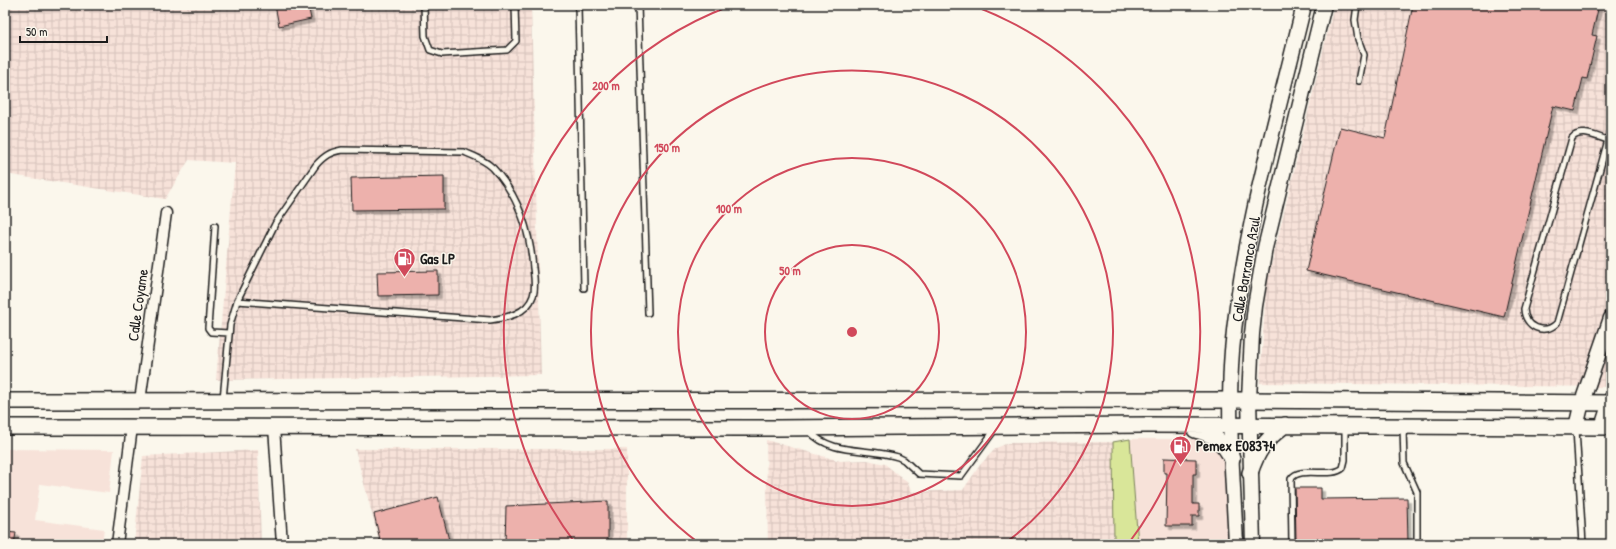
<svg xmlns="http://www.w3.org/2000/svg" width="1616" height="549" font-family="'Patrick Hand',sans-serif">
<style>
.built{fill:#f7e2d9}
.industrial{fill:url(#industrial-grid)}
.grass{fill:#d9e699;stroke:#7a815a}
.building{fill:#edb1ac;stroke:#1c1c1c;filter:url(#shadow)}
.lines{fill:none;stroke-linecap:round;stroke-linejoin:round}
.lane-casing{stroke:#1c1c1c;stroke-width:8}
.street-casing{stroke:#1c1c1c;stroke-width:13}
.secondary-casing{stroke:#1c1c1c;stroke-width:17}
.primary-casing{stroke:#1c1c1c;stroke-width:18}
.lane{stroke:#fbf7ec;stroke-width:5}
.street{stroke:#fbf7ec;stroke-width:10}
.secondary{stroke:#fbf7ec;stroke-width:14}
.primary{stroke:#fbf7ec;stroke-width:15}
.ring{fill:none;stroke:#d1495b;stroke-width:2}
.labels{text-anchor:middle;stroke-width:3;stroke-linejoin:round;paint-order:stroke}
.poi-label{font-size:15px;font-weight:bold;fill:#1c1c1c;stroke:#fbf7ec;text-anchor:start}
.street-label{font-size:15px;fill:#1c1c1c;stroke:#fbf7ec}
.centre{fill:#d1495b;stroke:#fbf7ec;stroke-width:2}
.ring-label{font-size:12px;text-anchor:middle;font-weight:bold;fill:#d1495b;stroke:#fbf7ec;stroke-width:3;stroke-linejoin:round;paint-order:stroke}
</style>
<defs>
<pattern id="industrial-grid" width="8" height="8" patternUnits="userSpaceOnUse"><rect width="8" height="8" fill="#f7e2d9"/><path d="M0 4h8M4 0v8" fill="none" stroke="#d3c1ba"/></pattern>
<filter id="shadow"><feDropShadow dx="3.5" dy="3.5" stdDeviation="0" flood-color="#0004"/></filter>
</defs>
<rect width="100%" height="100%" fill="#fbf7ec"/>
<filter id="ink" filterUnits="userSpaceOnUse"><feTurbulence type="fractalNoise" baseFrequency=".025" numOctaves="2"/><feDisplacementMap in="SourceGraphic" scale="8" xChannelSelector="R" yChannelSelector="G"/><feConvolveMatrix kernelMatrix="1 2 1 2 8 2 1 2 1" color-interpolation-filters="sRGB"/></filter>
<g filter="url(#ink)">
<path class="built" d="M 1130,439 L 1203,439 L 1224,456 L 1229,544 L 1138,544 Z
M 5,449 L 114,450 L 109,493 L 40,484 L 35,520 L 104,529 L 102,544 L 5,544 Z"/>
<path class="industrial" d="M 5,5 L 531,5 L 541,375 L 216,380 L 235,163 L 189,160 L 165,199 L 5,174 Z
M 1334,5 L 1611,5 L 1611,387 L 1260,383 L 1266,287 Z
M 766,440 L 840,461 L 867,460 L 885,464 L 907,482 L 912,492 L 963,490 L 980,465 L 996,448 L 1008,443 L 1113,442 L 1114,544 L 768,544 Z
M 355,449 L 627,449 L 627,544 L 380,544 Z
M 258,450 L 261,544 L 134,544 L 143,456 Z"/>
<path class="grass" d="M 1130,439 L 1138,544 L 1114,544 L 1113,442 Z"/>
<path class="building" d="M 275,5 L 308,5 L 311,19 L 279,26 Z
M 1413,5 L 1599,5 L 1592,35 L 1597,36 L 1587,79 L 1583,78 L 1575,111 L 1553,106 L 1504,317 L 1306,271 L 1340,127 L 1385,138 Z
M 444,176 L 444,209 L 352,210 L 351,178 Z
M 438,271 L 438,295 L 378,296 L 377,272 Z
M 1164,458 L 1196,459 L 1196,474 L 1193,474 L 1193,504 L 1199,504 L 1199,516 L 1192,516 L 1192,526 L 1166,526 L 1167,473 L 1164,473 Z
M 1295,488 L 1321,488 L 1321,499 L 1407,498 L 1408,542 L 1296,543 Z
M 438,497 L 450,544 L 381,544 L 374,514 Z
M 608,501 L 608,544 L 505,544 L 506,506 Z
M 5,532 L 16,533 L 14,544 L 5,544 Z"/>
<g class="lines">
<defs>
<path id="lane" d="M 424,5 L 425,36 L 430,50 L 442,54 L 507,50 L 516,41 L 515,5
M 578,5 L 584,288
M 638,5 L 648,313
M 1357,5 L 1355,20 L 1358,39 L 1364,55 L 1359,81
M 1611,127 L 1608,140 L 1557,323 C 1544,336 1525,327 1524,309 L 1572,138 C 1580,128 1597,137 1608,140 L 1611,140
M 215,226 L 208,328 L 211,332 L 229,333
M 223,399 L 230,325 L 237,301 L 275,224 L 316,165 C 324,156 330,152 342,150 L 464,152 C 474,156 485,160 493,168 C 519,196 530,232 533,268 C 534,276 536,288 533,296 C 527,314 506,318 490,320 L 237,301
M 1403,427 L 1404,463 L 1417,492 L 1417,544
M 1576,429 L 1583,544
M 809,431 C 832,456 867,447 898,457 L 904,460 L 919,474 L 961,476 L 996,428
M 1292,544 L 1291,479 C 1300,465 1331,479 1343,468 L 1345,460 L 1345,427"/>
<path id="street" d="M 140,401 L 166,213
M 274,427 L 282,544
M 117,544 L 132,427"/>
<path id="secondary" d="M 1576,427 L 1582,402 L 1611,318
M 1602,427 L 1611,399
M 1236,544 C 1233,480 1227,415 1232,351 C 1242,235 1277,118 1304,5
M 1253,544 L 1249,400 L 1252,334 L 1255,306 L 1265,248 L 1324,5"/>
<path id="primary" d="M 5,401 L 1249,400 L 1611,403
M 5,427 L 777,428 L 1147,425 L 1611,427
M 1195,430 C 1215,435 1222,440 1232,459
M 1250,473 C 1257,451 1266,439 1285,425"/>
</defs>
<use href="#lane" class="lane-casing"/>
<use href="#street" class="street-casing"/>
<use href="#secondary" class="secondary-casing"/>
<use href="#primary" class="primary-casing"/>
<use href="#lane" class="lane"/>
<use href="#street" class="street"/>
<use href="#secondary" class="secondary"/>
<use href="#primary" class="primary"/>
</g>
</g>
<g class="ring">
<circle cx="852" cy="332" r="87"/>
<circle cx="852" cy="332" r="174"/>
<path d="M699 543A261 261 0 1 1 1005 543"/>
<path d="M576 544A348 348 0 0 1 730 6M974 6A348 348 0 0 1 1128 544"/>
</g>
<defs>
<symbol id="fuel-pin" viewBox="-11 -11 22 30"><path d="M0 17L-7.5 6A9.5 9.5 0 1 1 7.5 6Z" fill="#d1495b" stroke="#fbf7ec"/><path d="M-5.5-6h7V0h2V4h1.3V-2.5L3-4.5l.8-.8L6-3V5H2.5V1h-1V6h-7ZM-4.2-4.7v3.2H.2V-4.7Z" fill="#fff"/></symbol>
</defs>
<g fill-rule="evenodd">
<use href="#fuel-pin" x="392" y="246" width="25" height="34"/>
<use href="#fuel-pin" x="1168" y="434" width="25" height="34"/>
</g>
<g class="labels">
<g class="poi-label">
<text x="420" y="264">Gas LP</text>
<text x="1196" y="451">Pemex E08374</text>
</g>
<g class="street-label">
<text transform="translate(1246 269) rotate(-80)" y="5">Calle Barranco Azul</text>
<text transform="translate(138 305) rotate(-82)" y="5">Calle Coyame</text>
</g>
</g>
<circle cx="852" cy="332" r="6" class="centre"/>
<g class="ring-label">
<text x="606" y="90">200 m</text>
<text x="667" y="152">150 m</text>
<text x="729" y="213">100 m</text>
<text x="790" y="275">50 m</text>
</g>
<rect width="1616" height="549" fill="none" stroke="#fbf7ec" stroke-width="20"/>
<rect x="10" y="10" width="1596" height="529" fill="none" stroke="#1c1c1c" stroke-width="1.5" filter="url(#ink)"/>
<path d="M20 36v6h87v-6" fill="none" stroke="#1c1c1c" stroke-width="2"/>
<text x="26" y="36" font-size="12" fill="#1c1c1c" stroke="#fbf7ec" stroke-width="3" paint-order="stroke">50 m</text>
</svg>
